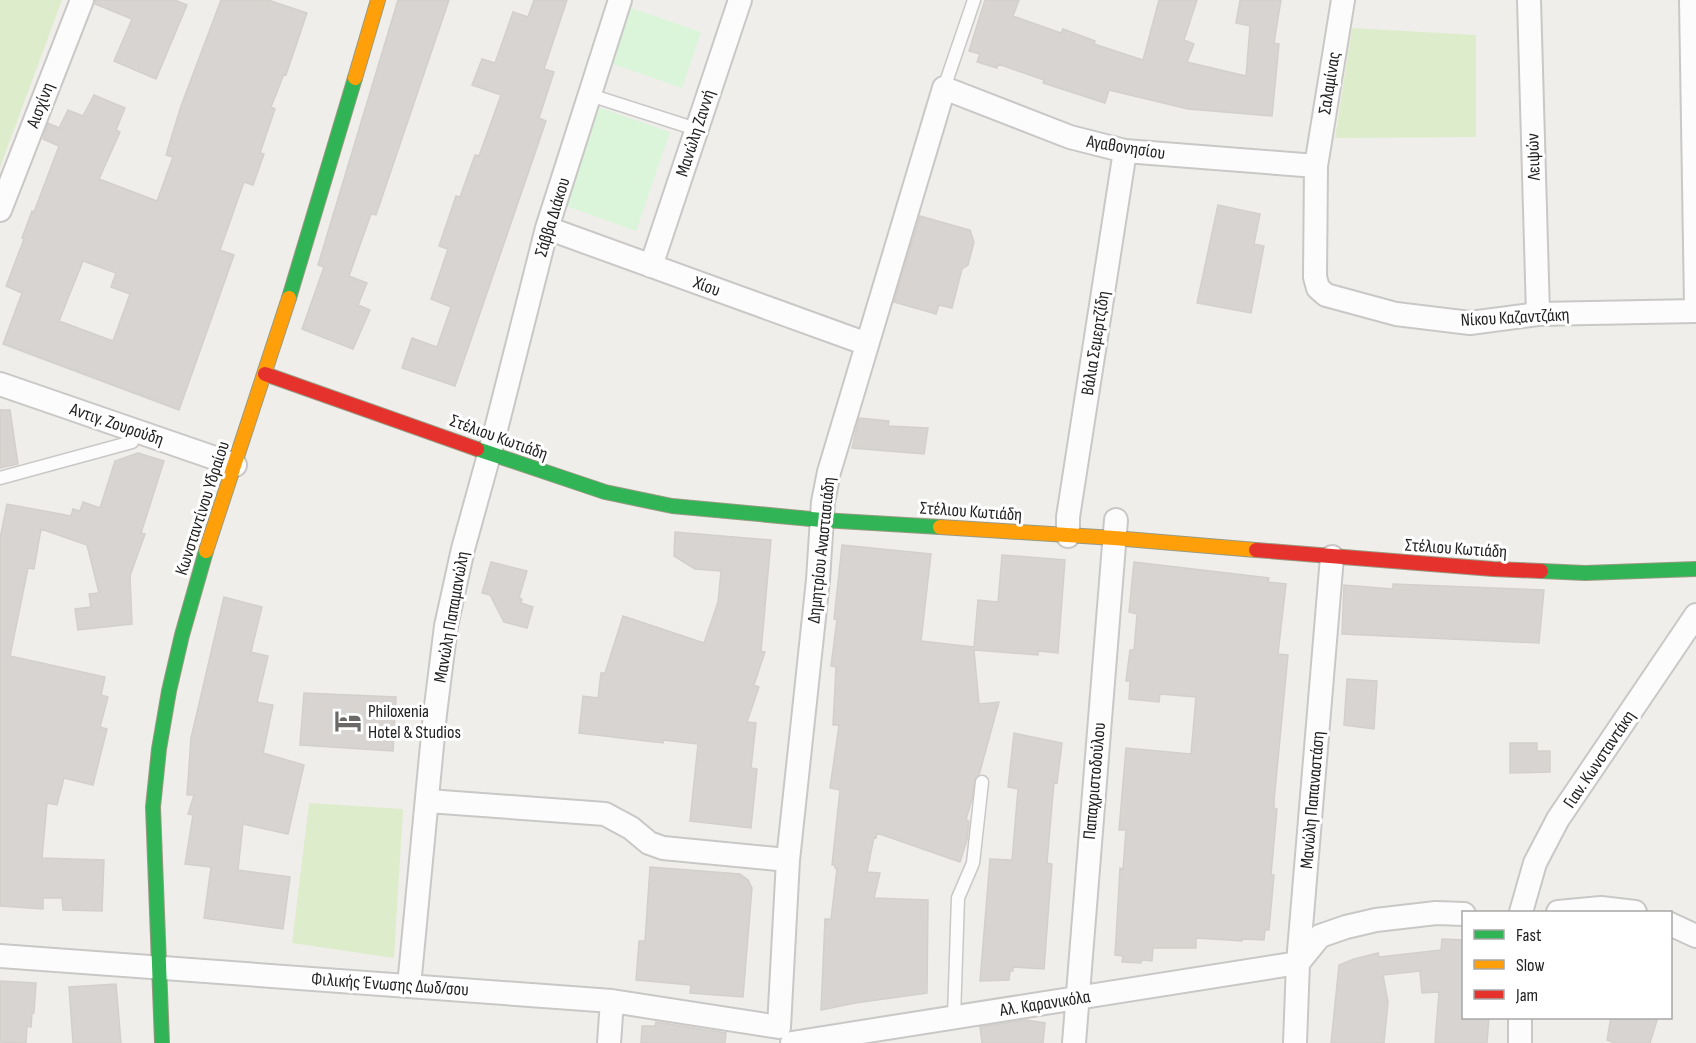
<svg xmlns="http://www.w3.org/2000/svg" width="1696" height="1043" font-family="'Sofia Sans Condensed',sans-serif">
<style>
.grass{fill:#ddeccb}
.park{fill:#daf5da}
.building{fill:#d7d4d2;stroke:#d3d0cc;stroke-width:1.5;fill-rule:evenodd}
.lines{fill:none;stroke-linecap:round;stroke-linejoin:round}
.lane-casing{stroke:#c9c8c7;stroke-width:15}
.street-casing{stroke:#c9c8c7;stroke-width:26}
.fast-casing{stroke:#999a82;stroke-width:16}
.slow-casing{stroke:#999a82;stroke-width:16}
.jam-casing{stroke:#999a82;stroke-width:16}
.lane{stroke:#fdfcfc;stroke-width:12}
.street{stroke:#fdfcfc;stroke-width:22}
.fast{stroke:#30b455;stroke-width:14}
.slow{stroke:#ff9f0a;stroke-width:14}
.jam{stroke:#e5322d;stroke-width:14}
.labels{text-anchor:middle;stroke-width:6;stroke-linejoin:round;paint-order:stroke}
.street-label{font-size:18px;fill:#222;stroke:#fff}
.poi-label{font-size:18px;fill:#222;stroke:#fff;text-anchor:start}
</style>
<rect width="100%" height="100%" fill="#f0eeeb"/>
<path class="grass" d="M 0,0 L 62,0 L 0,167 Z
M 1352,28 L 1476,35 L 1476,137 L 1335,138 Z
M 309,803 L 403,809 L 394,958 L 292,943 Z"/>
<path class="park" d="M 625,6 L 701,32 L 682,88 L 607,62 Z
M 589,104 L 670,132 L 636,231 L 555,202 Z"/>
<path class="building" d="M 95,0 L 175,0 L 187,5 L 156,79 L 114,61 L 132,19 L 95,4 Z
M 221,0 L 268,0 L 307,13 L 286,75 L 284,74 L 271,107 L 275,109 L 260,153 L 264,154 L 253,185 L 244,182 L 220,250 L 234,255 L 179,410 L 3,344 L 22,293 L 6,286 L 24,239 L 22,238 L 32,211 L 34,212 L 59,146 L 43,139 L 48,123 L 59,128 L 68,110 L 83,116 L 94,95 L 125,108 L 116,130 L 120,132 L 99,179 L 157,201 L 173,157 L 166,155 L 181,106 ZM 83,261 L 116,273 L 111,287 L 130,294 L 113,341 L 59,321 Z
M 398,0 L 449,0 L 376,215 L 371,214 L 349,276 L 367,283 L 358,305 L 370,310 L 353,349 L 302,329 L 324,267 L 318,265 Z
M 534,0 L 567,0 L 544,69 L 554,72 L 539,118 L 546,121 L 455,386 L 402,368 L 412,338 L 437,347 L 451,307 L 431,299 L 448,249 L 439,246 L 456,196 L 460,197 L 475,155 L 479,156 L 501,95 L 472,85 L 482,59 L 495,63 L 513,12 L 528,17 Z
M 985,0 L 1019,0 L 1013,16 L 1061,33 L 1063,29 L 1095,41 L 1094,44 L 1143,60 L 1159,0 L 1197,0 L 1184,40 L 1194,44 L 1187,62 L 1246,76 L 1250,26 L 1236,23 L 1240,0 L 1281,0 L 1274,43 L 1279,44 L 1272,116 L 1188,109 L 1109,90 L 1105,103 L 1043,83 L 1044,80 L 998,64 L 997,68 L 977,62 L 980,54 L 969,51 Z
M 1218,205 L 1260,214 L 1254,244 L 1264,246 L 1251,313 L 1197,303 Z
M 920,216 L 970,230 L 974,242 L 968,265 L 962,269 L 952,308 L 939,305 L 936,314 L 894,302 Z
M 0,410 L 10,410 L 18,464 L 0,468 Z
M 859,418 L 889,421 L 888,426 L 928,428 L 924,454 L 852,448 Z
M 138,453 L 164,461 L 141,533 L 145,534 L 130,576 L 132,624 L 78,630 L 75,609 L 91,607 L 89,594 L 99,593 L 87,545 L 41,529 L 34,569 L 28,568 L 10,656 L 105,677 L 101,695 L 108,697 L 100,727 L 107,729 L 93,785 L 64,778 L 57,805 L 47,803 L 42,858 L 104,860 L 102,911 L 63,910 L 62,898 L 43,898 L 43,909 L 0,906 L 0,538 L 7,504 L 71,516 L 73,509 L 80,511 L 83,502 L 100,508 L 115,461 Z
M 675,532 L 771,540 L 761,651 L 765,652 L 754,685 L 759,687 L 747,722 L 756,723 L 751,768 L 757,769 L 751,828 L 690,821 L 698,744 L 663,740 L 663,743 L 579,733 L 583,696 L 598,698 L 601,673 L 605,673 L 623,616 L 704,643 L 718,602 L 721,571 L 695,569 L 674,556 Z
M 842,545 L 931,554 L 921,641 L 974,647 L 978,600 L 998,602 L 1002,555 L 1065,560 L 1058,653 L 1038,651 L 1038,655 L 974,650 L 979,704 L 999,702 L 979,775 L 974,781 L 972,799 L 966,820 L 969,821 L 967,840 L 960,862 L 877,833 L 876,838 L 874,837 L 867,872 L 880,873 L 874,898 L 928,900 L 927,993 L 855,1003 L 821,1010 L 825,919 L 831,919 L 837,868 L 835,868 L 835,865 L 832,865 L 840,790 L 830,788 L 839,725 L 833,725 L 836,667 L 831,666 L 837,619 L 834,619 Z
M 491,562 L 527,571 L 519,598 L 522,599 L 521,603 L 533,607 L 527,628 L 504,622 L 490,595 L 482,593 Z
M 1134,562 L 1269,578 L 1268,582 L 1286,584 L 1278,654 L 1288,655 L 1274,801 L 1274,808 L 1277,809 L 1271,875 L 1274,875 L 1269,930 L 1265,930 L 1264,940 L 1242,939 L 1242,941 L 1196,938 L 1196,948 L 1153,948 L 1152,961 L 1142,960 L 1141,963 L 1122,962 L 1123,956 L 1115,955 L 1120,868 L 1123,869 L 1126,830 L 1119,830 L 1126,748 L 1191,754 L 1196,697 L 1160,694 L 1159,702 L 1129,699 L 1130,681 L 1126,681 L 1130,650 L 1134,650 L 1137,614 L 1129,612 Z
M 1393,584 L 1544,590 L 1539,643 L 1342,634 L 1344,585 L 1393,589 Z
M 224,597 L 262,607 L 251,652 L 268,656 L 257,702 L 273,705 L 263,753 L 304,765 L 288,834 L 243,824 L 238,870 L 290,877 L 283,929 L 204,918 L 211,867 L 185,864 L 193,815 L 188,814 L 194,795 L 187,795 L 191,738 Z
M 1347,679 L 1377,681 L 1374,729 L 1344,725 Z
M 304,693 L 396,697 L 393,751 L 300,745 Z
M 1014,733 L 1062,743 L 1057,783 L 1054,782 L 1047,863 L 1052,864 L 1044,969 L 1013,967 L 1013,971 L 1010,971 L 1009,980 L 980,981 L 990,859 L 1012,860 L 1018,789 L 1008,787 Z
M 1510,743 L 1537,743 L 1537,751 L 1550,751 L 1550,772 L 1510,773 Z
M 650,867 L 740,874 L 748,880 L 752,888 L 743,997 L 690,993 L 691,985 L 636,980 L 639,941 L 645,941 Z
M 1442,939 L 1464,940 L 1464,1017 L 1489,1017 L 1487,1043 L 1435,1043 L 1439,992 L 1422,993 L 1420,971 L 1383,975 L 1388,1002 L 1384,1043 L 1331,1043 L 1339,965 L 1354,959 L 1378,953 L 1379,957 L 1441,950 Z
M 0,981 L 36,983 L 34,1013 L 32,1013 L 31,1027 L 27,1026 L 26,1043 L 0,1042 Z
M 116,984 L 121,1043 L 73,1043 L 69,987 Z
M 1611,1017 L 1658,1017 L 1650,1043 L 1615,1043 L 1607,1040 Z
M 1026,1020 L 1045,1023 L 1043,1043 L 982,1043 L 980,1027 Z
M 656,1022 L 726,1033 L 725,1043 L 641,1043 L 642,1026 L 655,1026 Z"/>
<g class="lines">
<defs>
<path id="lane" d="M 944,88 L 974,0
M 590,95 L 696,129
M 0,478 L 132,442
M 954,1017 L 958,898 L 973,863 L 982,782"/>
<path id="street" d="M 1343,0 L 1316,166 L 1315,277 L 1318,288 L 1326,295 L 1396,314 L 1470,323 L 1538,314 L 1696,311
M 1529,0 L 1538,314
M 1691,0 L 1696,305
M 0,210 L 82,0
M 547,228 L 867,344
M 651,266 L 740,0
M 0,384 L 235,465
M 1068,536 L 1068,517 L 1125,151
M 428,801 L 605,814 L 631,828 L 649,843 L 663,848 L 788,860
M 1521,912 L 1535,863 L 1558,819 L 1696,615
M 1558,912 L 1601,908 L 1635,912
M 1670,924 L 1696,936
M 0,956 L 612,1001 L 779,1027
M 1298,963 L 1320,936 L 1346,927 L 1376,920 L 1436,913 L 1464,914
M 409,986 L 435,714 L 446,626 L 463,549 L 494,437 L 547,228 L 620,0
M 1520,1018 L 1520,1043
M 779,1027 L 788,860 L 818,580 L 823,502 L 829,472 L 944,88 L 1070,137 L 1125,151 L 1316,166
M 609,1043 L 612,1001
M 792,1043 L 1298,963
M 1074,1043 L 1116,520
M 1295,1043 L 1298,963 L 1332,557"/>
<path id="fast" d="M 289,298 L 355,78
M 477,449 L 605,492 L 672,506 L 822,520 L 940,527
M 1541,571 L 1585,573 L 1696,569
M 162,1043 L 153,807 L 159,749 L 169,691 L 182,635 L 206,551"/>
<path id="slow" d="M 355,78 L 378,0
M 940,527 L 1114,538 L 1256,550
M 206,551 L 289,298"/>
<path id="jam" d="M 265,374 L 477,449
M 1256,550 L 1493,569 L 1541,571"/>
</defs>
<use href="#lane" class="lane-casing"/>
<use href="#street" class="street-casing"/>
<use href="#fast" class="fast-casing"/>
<use href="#slow" class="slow-casing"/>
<use href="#jam" class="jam-casing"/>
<use href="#lane" class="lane"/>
<use href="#street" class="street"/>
<use href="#fast" class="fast"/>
<use href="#slow" class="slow"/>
<use href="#jam" class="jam"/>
</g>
<defs>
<symbol id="hotel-bare" viewBox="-9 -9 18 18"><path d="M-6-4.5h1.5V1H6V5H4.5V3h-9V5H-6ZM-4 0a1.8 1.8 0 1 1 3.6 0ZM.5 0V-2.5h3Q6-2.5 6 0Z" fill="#6a6968" stroke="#fff" stroke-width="2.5" paint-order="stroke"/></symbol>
</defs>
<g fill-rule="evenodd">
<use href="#hotel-bare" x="329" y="702" width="38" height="38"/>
</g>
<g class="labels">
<g class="street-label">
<text transform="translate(1329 83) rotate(-81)" y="6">Σαλαμίνας</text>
<text transform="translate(40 105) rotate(-69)" y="6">Αισχίνη</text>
<text transform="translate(695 133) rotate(-72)" y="6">Μανώλη Ζαννή</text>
<text transform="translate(1126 147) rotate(9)" y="6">Αγαθονησίου</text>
<text transform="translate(1533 157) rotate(-92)" y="6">Λειψών</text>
<text transform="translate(552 217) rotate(-73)" y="6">Σάββα Διάκου</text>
<text transform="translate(707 286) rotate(20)" y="6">Χίου</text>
<text transform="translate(1515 317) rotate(-3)" y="6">Νίκου Καζαντζάκη</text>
<text transform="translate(1095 343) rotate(-81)" y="6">Βάλια Σεμερτζίδη</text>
<text transform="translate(117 424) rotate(19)" y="6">Αντιγ. Ζουρούδη</text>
<text transform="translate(499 437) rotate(20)" y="6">Στέλιου Κωτιάδη</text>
<text transform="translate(202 508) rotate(-72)" y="6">Κωνσταντίνου Υδραίου</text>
<text transform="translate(971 511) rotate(4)" y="6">Στέλιου Κωτιάδη</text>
<text transform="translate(1456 548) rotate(4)" y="6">Στέλιου Κωτιάδη</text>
<text transform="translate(821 550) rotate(-84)" y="6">Δημητρίου Αναστασιάδη</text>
<text transform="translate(451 617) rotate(-80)" y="6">Μανώλη Παπαμανώλη</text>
<text transform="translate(1599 759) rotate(-56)" y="6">Γιαν. Κωνσταντάκη</text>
<text transform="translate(1094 781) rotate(-85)" y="6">Παπαχριστοδούλου</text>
<text transform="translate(1312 800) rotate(-85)" y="6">Μανώλη Παπαναστάση</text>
<text transform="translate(390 984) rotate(4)" y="6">Φιλικής Ένωσης Δωδ/σου</text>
<text transform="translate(1045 1003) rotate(-9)" y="6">Αλ. Καρανικόλα</text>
</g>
<g class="poi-label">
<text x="368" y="717">Philoxenia<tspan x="368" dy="21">Hotel &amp; Studios</tspan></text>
</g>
</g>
<rect x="1462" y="911" width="210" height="108" fill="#ffffff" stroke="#a7a7a7" stroke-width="1.5"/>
<rect x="1474" y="930" width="30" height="9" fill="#30b455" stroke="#a7a7a7" stroke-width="1.5"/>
<text x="1516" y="941" font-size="18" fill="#222222">Fast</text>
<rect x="1474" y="960" width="30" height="9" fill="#ff9f0a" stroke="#a7a7a7" stroke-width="1.5"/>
<text x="1516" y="971" font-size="18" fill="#222222">Slow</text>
<rect x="1474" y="990" width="30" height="9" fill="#e5322d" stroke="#a7a7a7" stroke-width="1.5"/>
<text x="1516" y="1001" font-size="18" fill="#222222">Jam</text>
</svg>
